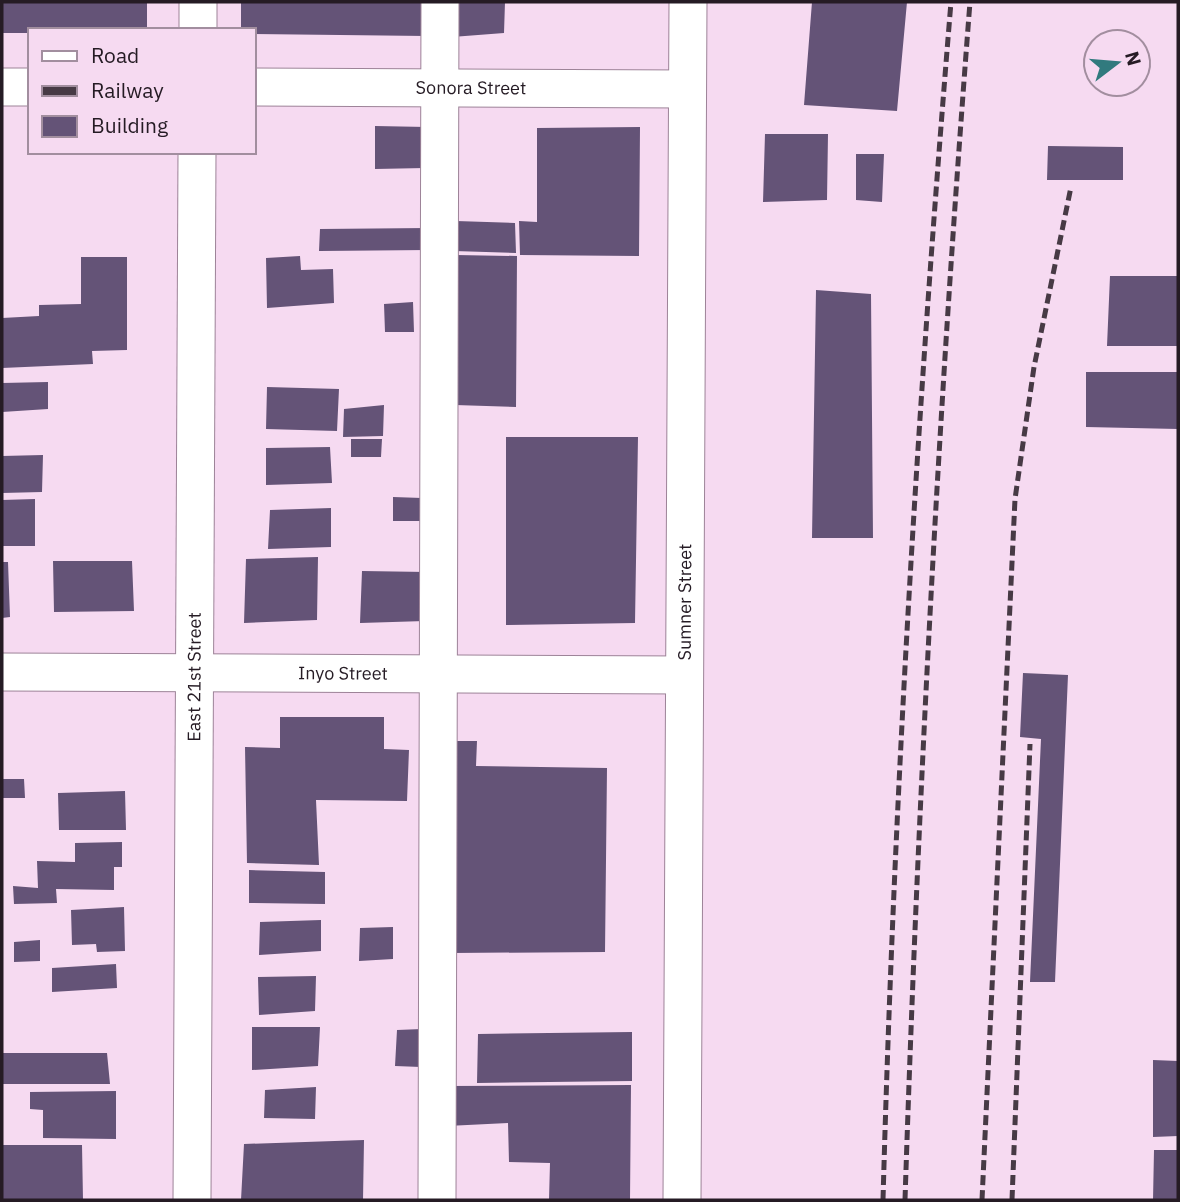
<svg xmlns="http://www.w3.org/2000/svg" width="1180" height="1202" font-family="'IBM Plex Sans',sans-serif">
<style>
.building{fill:#645377}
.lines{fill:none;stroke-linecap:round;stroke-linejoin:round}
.minor-casing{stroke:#9d8398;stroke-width:39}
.minor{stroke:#fff;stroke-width:37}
.rail{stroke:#473a45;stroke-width:5;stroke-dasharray:10 5;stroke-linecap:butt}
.labels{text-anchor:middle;stroke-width:7;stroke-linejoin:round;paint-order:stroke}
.street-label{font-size:18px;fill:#251b24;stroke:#f6daf1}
</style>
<rect width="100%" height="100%" fill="#f6daf1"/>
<path class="building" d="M 2,2 L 147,2 L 147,30 L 30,30 L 30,33 L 2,33 Z
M 241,2 L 427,2 L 426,36 L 254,34 L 254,30 L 241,30 Z
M 452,2 L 505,2 L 504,33 L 452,37 Z
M 812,2 L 907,2 L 897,111 L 804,105 Z
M 375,126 L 427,127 L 425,168 L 375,169 Z
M 640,127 L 639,256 L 520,255 L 519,221 L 537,222 L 537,128 Z
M 765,134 L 828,134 L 827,200 L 763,202 Z
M 1048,146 L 1123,147 L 1123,180 L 1047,180 Z
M 856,154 L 884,154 L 882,202 L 856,200 Z
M 456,221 L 515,223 L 516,253 L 454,251 Z
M 428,228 L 428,250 L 319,251 L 320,229 Z
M 456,255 L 517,256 L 516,407 L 455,405 Z
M 300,256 L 301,270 L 333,269 L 334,303 L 267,308 L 266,258 Z
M 81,257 L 127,257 L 127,350 L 92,351 L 93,364 L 2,368 L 2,318 L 39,316 L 39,305 L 81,304 Z
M 1110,276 L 1178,276 L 1178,346 L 1107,346 Z
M 816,290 L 871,294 L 873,538 L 812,538 Z
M 413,302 L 414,332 L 385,332 L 384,304 Z
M 1086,372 L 1178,372 L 1178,429 L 1086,427 Z
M 48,382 L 48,409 L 2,412 L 2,383 Z
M 267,387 L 339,389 L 337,431 L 266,429 Z
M 384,405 L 383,436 L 343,437 L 344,409 Z
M 506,437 L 638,437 L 635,623 L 506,625 Z
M 351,439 L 382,439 L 381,457 L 351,457 Z
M 330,447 L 332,483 L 266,485 L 266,448 Z
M 43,455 L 42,492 L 2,493 L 2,456 Z
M 393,497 L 422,498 L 421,521 L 393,521 Z
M 35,499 L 35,546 L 2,546 L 2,500 Z
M 331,508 L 331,547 L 268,549 L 270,510 Z
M 318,557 L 317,620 L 244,623 L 246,559 Z
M 53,561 L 132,561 L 134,611 L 54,612 Z
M 2,562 L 8,562 L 10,617 L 2,618 Z
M 362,571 L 427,572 L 425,621 L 360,623 Z
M 1023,673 L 1068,675 L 1055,982 L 1030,982 L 1041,739 L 1020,737 Z
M 280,717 L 384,717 L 384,749 L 409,750 L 407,801 L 316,800 L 319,865 L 247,863 L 245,747 L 280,748 Z
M 454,741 L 477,741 L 476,766 L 607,768 L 605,952 L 452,953 Z
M 2,779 L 24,779 L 25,798 L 2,798 Z
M 125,791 L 126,830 L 59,830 L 58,793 Z
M 122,842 L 122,867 L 114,867 L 114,890 L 56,889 L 57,903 L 14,904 L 13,886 L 38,888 L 37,861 L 75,862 L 75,843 Z
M 249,870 L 325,872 L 325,904 L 249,903 Z
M 124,907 L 125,951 L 97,952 L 96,944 L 72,945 L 71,910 Z
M 321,920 L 321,951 L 259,955 L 260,922 Z
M 393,927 L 393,959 L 359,961 L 360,928 Z
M 40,940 L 40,961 L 14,962 L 14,942 Z
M 116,964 L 117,988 L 52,992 L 52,968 Z
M 316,976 L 315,1011 L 259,1015 L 258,977 Z
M 252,1027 L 320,1027 L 318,1066 L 252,1070 Z
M 422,1029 L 421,1067 L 395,1066 L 397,1030 Z
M 632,1032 L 632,1081 L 477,1083 L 478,1034 Z
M 2,1053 L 107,1053 L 110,1084 L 2,1084 Z
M 1153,1060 L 1178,1061 L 1178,1136 L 1153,1137 Z
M 631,1085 L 630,1200 L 549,1200 L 550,1163 L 509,1162 L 508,1123 L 447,1126 L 447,1086 Z
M 316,1087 L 315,1119 L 264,1118 L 265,1090 Z
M 116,1091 L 116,1139 L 43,1138 L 43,1110 L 30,1109 L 30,1092 Z
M 364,1140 L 363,1200 L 241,1200 L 244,1144 Z
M 2,1145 L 82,1145 L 83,1200 L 2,1200 Z
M 1154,1150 L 1178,1150 L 1178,1199 L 1153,1200 Z"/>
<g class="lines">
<defs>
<g id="minor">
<path d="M 198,30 L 198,2"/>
<path d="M 2,87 L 30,87"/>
<path id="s1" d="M 254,87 L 687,89"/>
<path id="s2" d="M 2,672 L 684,675"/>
<path id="s3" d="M 192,1200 L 197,152"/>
<path d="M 437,1200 L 440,2"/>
<path id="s4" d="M 682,1200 L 688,2"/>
</g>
</defs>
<use href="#minor" class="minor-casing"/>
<use href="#minor" class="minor"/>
<path class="rail" d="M 883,1200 C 894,800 918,401 951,2
M 905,1200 C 918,800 939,401 970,2
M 982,1200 L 1015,499 L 1034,367 L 1071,187
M 1012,1200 L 1030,744"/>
</g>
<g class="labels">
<g class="street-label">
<text dy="6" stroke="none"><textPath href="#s1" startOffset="217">Sonora Street</textPath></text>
<text dy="6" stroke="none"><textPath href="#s4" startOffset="598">Sumner Street</textPath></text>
<text dy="6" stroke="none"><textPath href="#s2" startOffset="341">Inyo Street</textPath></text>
<text dy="6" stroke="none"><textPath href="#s3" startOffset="523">East 21st Street</textPath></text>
</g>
</g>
<rect width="1180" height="1202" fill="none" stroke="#251b24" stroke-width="7"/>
<rect x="28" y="28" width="228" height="126" fill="#f6daf1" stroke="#a28e9f" stroke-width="2"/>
<rect x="42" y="51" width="35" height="10" fill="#ffffff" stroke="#a28e9f" stroke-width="2"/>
<text x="91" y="63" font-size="21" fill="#251b24">Road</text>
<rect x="42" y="86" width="35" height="10" fill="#473a45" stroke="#a28e9f" stroke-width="2"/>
<text x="91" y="98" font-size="21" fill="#251b24">Railway</text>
<rect x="42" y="116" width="35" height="21" fill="#645377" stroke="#a28e9f" stroke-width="2"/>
<text x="91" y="133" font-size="21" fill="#251b24">Building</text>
<g transform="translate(1117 63) rotate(74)"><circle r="33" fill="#f6daf1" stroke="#a28e9f" stroke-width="2"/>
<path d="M0-5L12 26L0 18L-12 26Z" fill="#317a7e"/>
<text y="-10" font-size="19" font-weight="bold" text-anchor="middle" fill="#251b24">N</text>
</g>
</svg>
